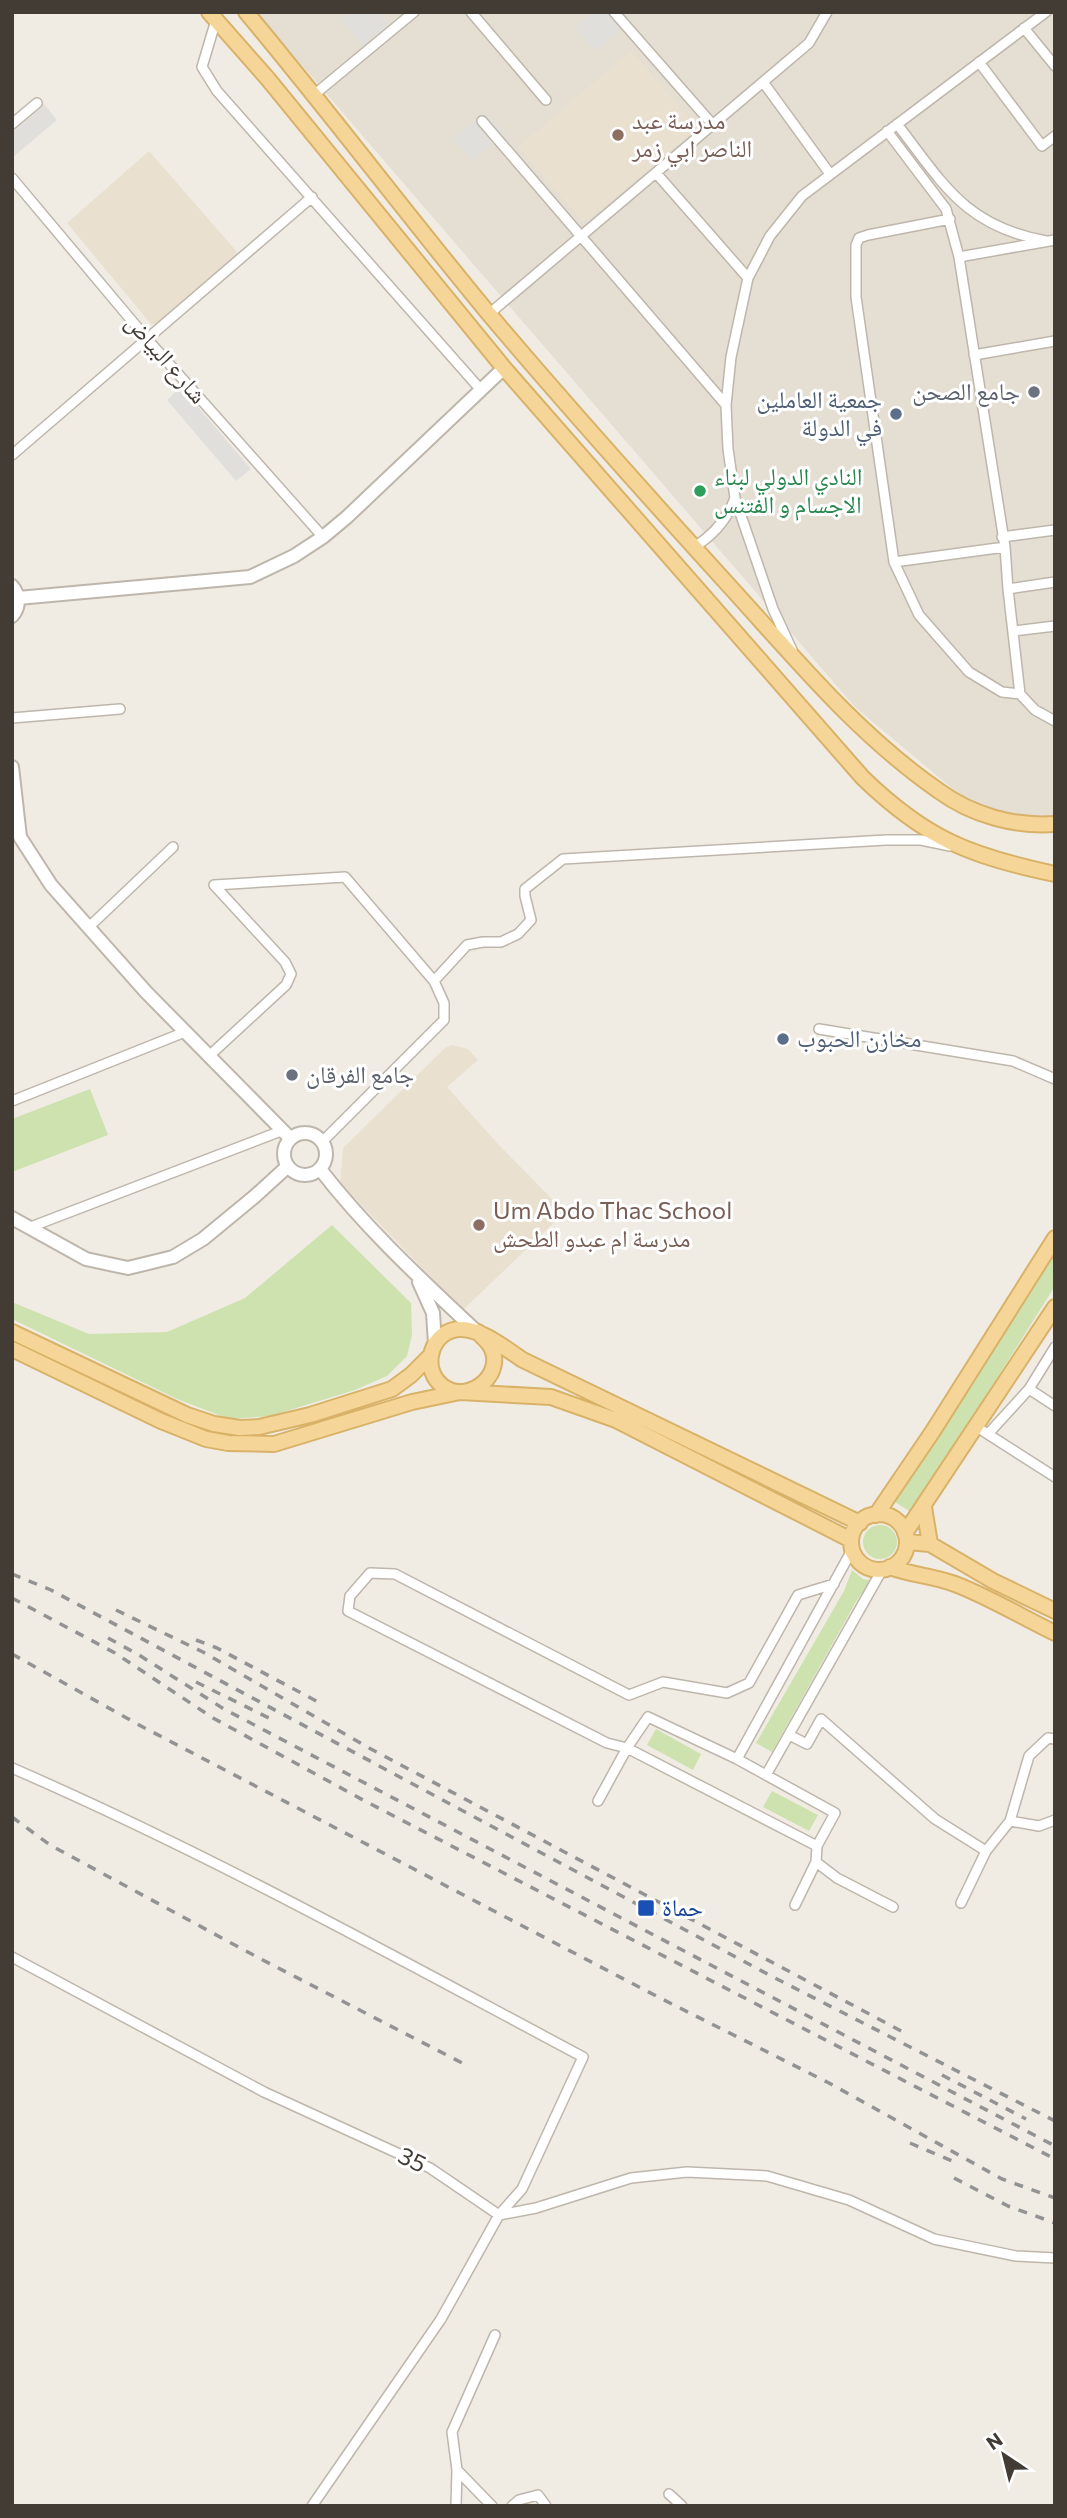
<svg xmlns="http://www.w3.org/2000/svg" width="1067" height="2518" font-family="Commissioner,'Noto Naskh Arabic',sans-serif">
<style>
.residential{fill:#e4ded3}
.education{fill:#e9e0cf}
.green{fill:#cee2b0}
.parking{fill:#e1dfdc}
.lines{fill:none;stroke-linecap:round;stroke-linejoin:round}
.minor-casing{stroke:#beb6ab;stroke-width:12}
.tertiary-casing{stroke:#beb6ab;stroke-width:16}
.primary-casing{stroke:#d9b269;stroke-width:18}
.minor{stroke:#fff;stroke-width:9}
.tertiary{stroke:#fff;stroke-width:12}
.primary{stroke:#f6d698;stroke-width:14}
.rail{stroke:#939393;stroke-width:3.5;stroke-dasharray:9 9;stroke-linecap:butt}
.education-dot{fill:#8d6e63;stroke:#fff;stroke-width:2.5}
.worship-dot{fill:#6b7280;stroke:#fff;stroke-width:2.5}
.service-dot{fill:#5c6f8a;stroke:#fff;stroke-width:2.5}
.leisure-dot{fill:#2e9e5b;stroke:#fff;stroke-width:2.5}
.transit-dot{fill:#1a4fb4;stroke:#fff;stroke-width:2.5}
.labels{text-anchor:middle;stroke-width:6;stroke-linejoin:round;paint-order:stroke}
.education-label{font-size:24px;fill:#785e54;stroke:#fff;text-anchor:start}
.street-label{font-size:24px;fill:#423c35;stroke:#fff}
.worship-label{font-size:24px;fill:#5b616d;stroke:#fff;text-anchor:end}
.service-label{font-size:24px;fill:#4e5e75;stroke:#fff;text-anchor:end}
.leisure-label{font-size:24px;fill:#27864d;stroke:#fff;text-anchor:start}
.transit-label{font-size:24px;fill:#164399;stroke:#fff;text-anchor:start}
</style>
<rect width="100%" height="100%" fill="#f0ece4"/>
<path class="residential" d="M 256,12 L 1055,12 L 1055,817 L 1021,821 L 960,795 L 855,707 Z"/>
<path class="education" d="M 631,51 L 693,122 L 694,132 L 588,220 L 581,220 L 518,147 Z
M 149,151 L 238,253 L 156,324 L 151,324 L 67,223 Z
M 452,1045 L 468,1049 L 478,1060 L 447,1087 L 498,1144 L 565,1212 L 463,1310 L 340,1183 L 343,1148 L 445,1048 Z"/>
<path class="green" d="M 90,1089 L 108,1135 L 12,1172 L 12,1119 Z
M 332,1225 L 411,1303 L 412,1335 L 407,1356 L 387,1376 L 355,1390 L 270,1416 L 229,1419 L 177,1399 L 12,1319 L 12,1302 L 89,1334 L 167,1332 L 245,1298 Z
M 1055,1252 L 1055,1286 L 912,1513 L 895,1502 Z
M863 1542a17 17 0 1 1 34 0a17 17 0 1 1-34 0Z
M 852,1570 L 863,1579 L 873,1581 L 858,1598 L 772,1752 L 756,1743 L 844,1591 Z
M 656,1729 L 701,1754 L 693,1770 L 647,1745 Z
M 772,1791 L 818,1815 L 809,1831 L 763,1807 Z"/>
<path class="parking" d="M 350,12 L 377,12 L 389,26 L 365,47 L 342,20 Z
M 593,12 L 625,12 L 631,20 L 595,51 L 575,27 Z
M 40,99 L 57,120 L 12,158 L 12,123 Z
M 485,112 L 504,133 L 473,161 L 454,139 Z
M 181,387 L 251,469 L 236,481 L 167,400 Z"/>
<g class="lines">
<defs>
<path id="minor" d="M 471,12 L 546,100
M 614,12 L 713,125
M 216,20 L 202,67 L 217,91 L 481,390
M 1024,28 L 1055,66
M 979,62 L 1042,146 L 1055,136
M 763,82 L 830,174
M 315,94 L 414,12
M 482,121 L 726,405
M 12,124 L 37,103
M 897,124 C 944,185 965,226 1046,241
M 887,131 L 946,209 L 959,257 L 1005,547 L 1008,589 L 1020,694 L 1035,710 L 1055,721
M 656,173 L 748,278
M 12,178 L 148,340 L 323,537
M 950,219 L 868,235 L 859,238 L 856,245 L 856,297 L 894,562 L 919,615 L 969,672 L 1002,692 L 1020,694
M 959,257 L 1055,240
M 489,314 L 809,43 L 827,12
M 974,355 L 1055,341
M 12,455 L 312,197
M 1002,537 L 1055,530
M 694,547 C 714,535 727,520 735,498
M 894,562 L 1005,547
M 1008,589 L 1055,582
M 1014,631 L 1055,626
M 792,650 L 773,609 L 735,498 L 728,449 L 726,405 L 731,357 L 748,278 L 770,236 L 802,196 L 1046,12
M 12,718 L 120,709
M 214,885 L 345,877 L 434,981 L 444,1003 L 444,1020 L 322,1142
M 90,926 L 173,847
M 434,981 L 467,945 L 483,942 L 501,942 L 518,934 L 531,920 L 525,896 L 525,889 L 563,859 L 886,840 L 921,840 L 950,846
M 819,1029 L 1013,1061 L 1055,1079
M 209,1056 L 286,985 L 291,974 L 285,962 L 214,885
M 12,1101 L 185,1032
M 28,1228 L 281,1131
M 1029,1389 L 1055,1406
M 983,1431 L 1055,1477
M 988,1434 L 1029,1389 L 1055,1347
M 648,1717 L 737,1759 L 835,1813 L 817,1846 L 627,1748 Z
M 789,1735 L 807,1744 L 821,1719 L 935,1819 L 986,1851
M 737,1759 L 852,1550
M 12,1768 C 208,1853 395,1957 583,2057 L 522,2189 L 499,2215
M 766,1775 L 882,1570
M 598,1801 L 627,1748 L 607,1743 L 348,1611 L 350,1596 L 370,1573 L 395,1574 L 629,1695 L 663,1682 L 727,1693 L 749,1683 L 798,1595 L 834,1584
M 1010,1821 L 1039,1826 L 1055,1820
M 816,1862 L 837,1878 L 893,1907
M 961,1903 L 986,1851 L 1010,1821 L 1029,1756 L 1048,1738 L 1055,1739
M 795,1905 L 816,1862 L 817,1846
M 12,1957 L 264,2092 L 430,2168 L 499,2215 L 441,2319 L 312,2506
M 499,2215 L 536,2208 L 631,2178 L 687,2172 L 767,2176 L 849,2200 L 934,2239 L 1016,2256 L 1055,2258
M 669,2494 L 682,2506
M 456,2506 L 457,2470
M 492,2506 L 457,2470 L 452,2432 L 495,2335
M 512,2506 L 519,2500 L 538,2495 L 546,2506"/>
<path id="tertiary" d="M 12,586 C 20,595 20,607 12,616
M 18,598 L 250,577 L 294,556 L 323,537 L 347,517 L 504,368
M 12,767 L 20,837 L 51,885 L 146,992 L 290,1138
M284 1154a21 21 0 1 1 42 0a21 21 0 1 1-42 0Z
M 320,1169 C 366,1229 423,1281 477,1332
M 12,1218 L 86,1259 L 128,1268 L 173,1257 L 203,1239 L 254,1197 L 287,1167
M 419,1282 L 433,1313 L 435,1344"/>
<path id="primary" d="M 209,12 L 268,79 L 504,368 L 863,778 C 926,839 970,856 1055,874
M 246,12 C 329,111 407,215 489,314 C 564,403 643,491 722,578 C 790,652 855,733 939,791 C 972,815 1014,827 1055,824
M 12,1332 L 187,1415 L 214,1424 L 240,1428 L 259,1427 L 310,1415 L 392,1389 L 411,1375 L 430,1356
M 478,1332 C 481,1336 486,1340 489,1344 C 508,1371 471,1405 444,1387 C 419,1370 431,1329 461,1329 C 482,1329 506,1349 523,1360 L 860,1523
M 12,1349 L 161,1421 L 206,1439 L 228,1443 L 274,1444 L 412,1402 L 460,1392 L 551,1397 L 616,1420 L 851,1540
M 924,1507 L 930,1544
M851 1542a28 28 0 1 1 56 0a28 28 0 1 1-56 0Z
M 876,1515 L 933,1431 L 1055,1238
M 905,1533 L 1055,1307
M 907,1542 L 930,1544 L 993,1581 L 1055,1611
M 890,1567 C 911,1575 934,1576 955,1584 C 989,1597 1022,1617 1055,1633"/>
</defs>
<use href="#minor" class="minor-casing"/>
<use href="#tertiary" class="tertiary-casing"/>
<use href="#primary" class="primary-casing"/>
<use href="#minor" class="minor"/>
<use href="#tertiary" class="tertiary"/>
<use href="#primary" class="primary"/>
<path class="rail" d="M 12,1574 L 51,1590 L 773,1977 L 1055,2121
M 12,1598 L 115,1653 L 213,1718 L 363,1800 L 1055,2159
M 116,1610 L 203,1652 L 369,1748 L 905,2033
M 108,1638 L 139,1655 L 224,1709 L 1055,2146
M 196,1640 L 217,1648 L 318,1702
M 12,1654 L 141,1726 L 660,1998 L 829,2083 L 1002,2179 L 1055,2198
M 196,1682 L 271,1719
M 12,1817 L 50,1845 L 257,1957 L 468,2066
M 942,2075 L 1026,2119
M 910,2143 L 952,2161
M 954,2178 L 1008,2206 L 1055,2223"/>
</g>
<g class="education-dot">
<circle cx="618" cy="135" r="7"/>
<circle cx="479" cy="1225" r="7"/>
</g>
<g class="worship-dot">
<circle cx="1034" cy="392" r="7"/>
<circle cx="292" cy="1075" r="7"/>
</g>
<g class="service-dot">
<circle cx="896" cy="414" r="7"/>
<circle cx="783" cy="1039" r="7"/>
</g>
<circle class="leisure-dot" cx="700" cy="491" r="7"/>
<rect class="transit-dot" x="637" y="1899" width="18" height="18" rx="3.5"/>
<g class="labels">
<g class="education-label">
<text x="632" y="129">مدرسة عبد<tspan x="632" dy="28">الناصر ابي زمر</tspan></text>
<text x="493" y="1219">Um Abdo Thac School<tspan x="493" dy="28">مدرسة ام عبدو الطحش</tspan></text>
</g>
<g class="street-label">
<text transform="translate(166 359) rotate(49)" y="8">شارع البياض</text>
<text transform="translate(412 2160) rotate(26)" y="8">35</text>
</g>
<g class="worship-label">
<text x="1020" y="400">جامع الصحن</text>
<text x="306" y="1083" text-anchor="start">جامع الفرقان</text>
</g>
<g class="service-label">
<text x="882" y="408">جمعية العاملين<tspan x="882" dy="28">في الدولة</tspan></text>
<text x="797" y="1047" text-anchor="start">مخازن الحبوب</text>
</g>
<g class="leisure-label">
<text x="714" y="485">النادي الدولي لبناء<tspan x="714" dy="28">الاجسام و الفتنس</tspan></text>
</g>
<g class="transit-label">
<text x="662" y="1916">حماة</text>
</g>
</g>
<rect width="1067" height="2518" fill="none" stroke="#423c35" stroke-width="28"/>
<g transform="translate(1004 2455) rotate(325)" stroke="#ffffff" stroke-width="5" paint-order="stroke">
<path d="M0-5L12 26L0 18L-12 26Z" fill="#423c35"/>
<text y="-10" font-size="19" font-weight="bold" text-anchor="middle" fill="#423c35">N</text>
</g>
</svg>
